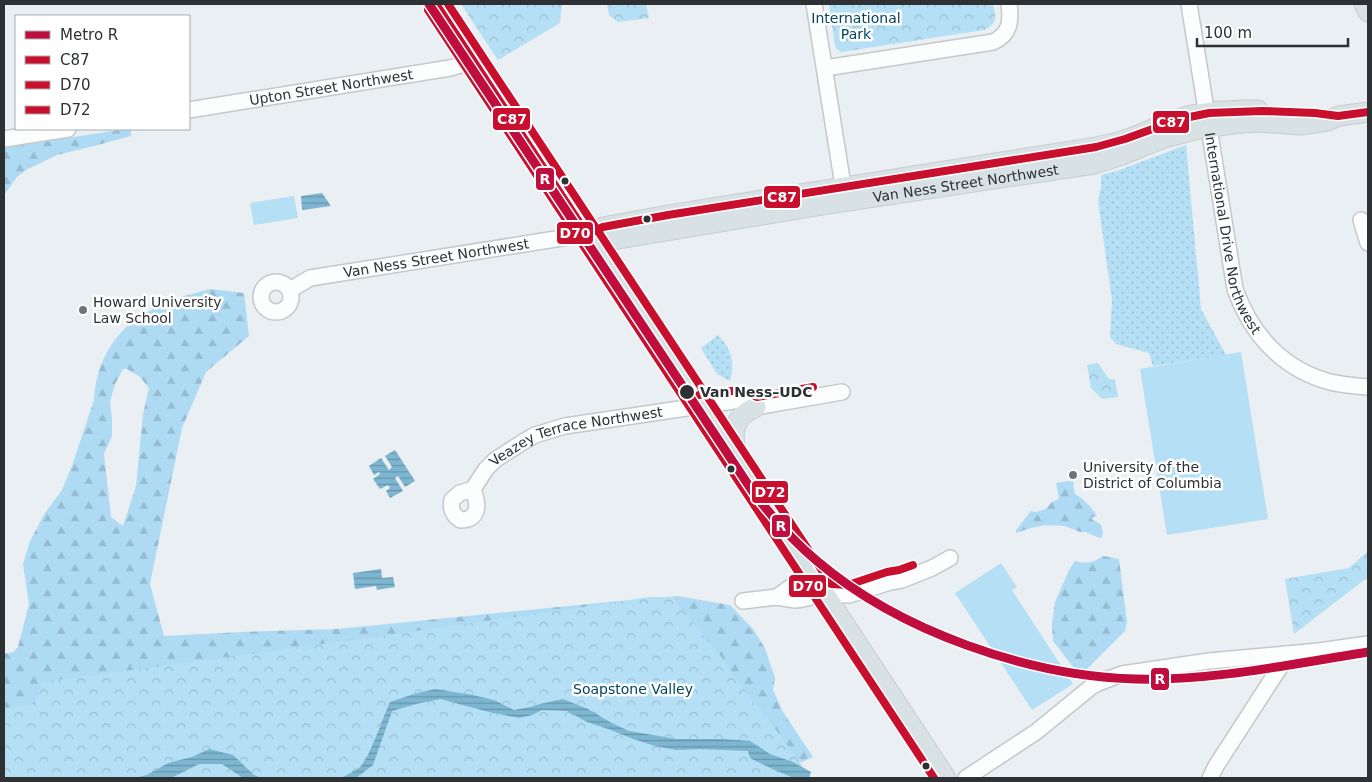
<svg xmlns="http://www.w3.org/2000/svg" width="1372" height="782" font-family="'DejaVu Sans',sans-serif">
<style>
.grass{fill:url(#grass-dots)}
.forest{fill:url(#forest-firs);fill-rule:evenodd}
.park{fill:url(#park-crowns)}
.garden{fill:#b4dff5}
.water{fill:url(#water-rules)}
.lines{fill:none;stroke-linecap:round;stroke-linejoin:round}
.minor-casing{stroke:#c4c8cb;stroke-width:18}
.major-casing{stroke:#c9cccd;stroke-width:21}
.minor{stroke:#fcfdfd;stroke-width:15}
.major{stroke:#d8e2e5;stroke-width:19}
.bus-1-casing{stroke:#fff;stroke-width:11}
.bus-2-casing{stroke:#fff;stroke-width:11}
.bus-3-casing{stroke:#fff;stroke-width:11}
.bus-1{stroke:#c8102e;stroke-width:8}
.bus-2{stroke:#c8102e;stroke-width:8}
.bus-3{stroke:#c8102e;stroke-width:8}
.metro-1-casing{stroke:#fff;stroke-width:12}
.metro-1{stroke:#bf0d3e;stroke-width:9}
.bus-dot{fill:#2d3133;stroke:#fff;stroke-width:2}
.poi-dot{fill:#6f7476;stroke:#fff;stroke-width:2}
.labels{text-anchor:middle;stroke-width:5;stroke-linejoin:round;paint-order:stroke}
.park-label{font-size:14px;fill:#00455f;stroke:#fff}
.street-label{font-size:14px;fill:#2d3133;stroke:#fff}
.poi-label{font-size:14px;fill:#2d3133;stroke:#fff;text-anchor:start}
.stop-label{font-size:14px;font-weight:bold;fill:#2d3133;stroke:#fff;text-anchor:start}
.line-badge{stroke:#fff;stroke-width:2}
.badge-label{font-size:14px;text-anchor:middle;font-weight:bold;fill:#fff}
</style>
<defs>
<pattern id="grass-dots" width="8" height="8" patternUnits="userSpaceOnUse" patternTransform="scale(1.25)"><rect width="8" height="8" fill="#b4dff5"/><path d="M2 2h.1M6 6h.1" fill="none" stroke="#9bc0d2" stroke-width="1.8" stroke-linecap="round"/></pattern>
<pattern id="forest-firs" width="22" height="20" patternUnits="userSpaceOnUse" patternTransform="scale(1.25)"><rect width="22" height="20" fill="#aedbf3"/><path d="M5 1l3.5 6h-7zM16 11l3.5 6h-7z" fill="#96bcd1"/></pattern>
<pattern id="park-crowns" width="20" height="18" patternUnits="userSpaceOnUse" patternTransform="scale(1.25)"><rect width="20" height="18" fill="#b4dff5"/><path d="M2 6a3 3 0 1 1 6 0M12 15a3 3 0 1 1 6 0" fill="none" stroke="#9bc0d2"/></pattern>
<pattern id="water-rules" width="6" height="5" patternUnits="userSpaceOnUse" patternTransform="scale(1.25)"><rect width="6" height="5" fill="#7db6d1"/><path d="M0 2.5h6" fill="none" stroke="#6795aa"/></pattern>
</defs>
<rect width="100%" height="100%" fill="#e9eff2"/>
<path class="grass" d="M 1186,145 L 1201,309 L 1226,355 L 1153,366 L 1149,353 L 1116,344 L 1110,337 L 1112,300 L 1098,201 L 1101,187 L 1101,175 L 1117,171 Z
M 718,335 C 732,350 735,362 730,381 L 717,374 L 701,348 Z"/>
<path class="forest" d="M 125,129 L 131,130 L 131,136 L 94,146 L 57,155 L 26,170 L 17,177 L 4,195 L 4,148 Z
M 210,289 L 244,293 L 249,336 L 206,372 L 182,428 L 150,584 L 164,636 L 241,632 L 337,629 L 599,603 L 677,596 L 730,605 L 753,629 L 765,648 L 775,678 L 773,690 L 783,712 L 813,757 L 797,764 L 4,778 L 4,654 L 13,652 L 18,647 L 29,604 L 23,564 L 30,541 L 45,513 L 62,490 L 72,466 L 94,400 C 95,369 110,338 135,320 C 144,313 159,306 169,301 C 182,296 197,293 210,289 ZM 123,369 L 127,369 L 140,377 L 149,388 L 143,414 L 136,486 L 123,526 L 111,517 L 104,454 L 112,436 L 112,418 L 110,402 L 115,384 Z
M 1069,481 L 1074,482 L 1073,486 L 1075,494 C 1084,499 1091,506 1097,516 L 1091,518 C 1099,526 1104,520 1102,538 L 1097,537 L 1086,532 L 1080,532 L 1065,526 L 1046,525 L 1031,528 L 1016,533 L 1016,530 L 1031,511 L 1036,512 L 1046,509 L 1052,502 L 1057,500 L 1059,498 L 1056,483 Z
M 1103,556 L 1119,559 L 1127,622 L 1125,631 L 1080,676 L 1053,641 L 1052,623 L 1055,602 L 1069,570 L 1075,561 C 1086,564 1093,563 1103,556 Z"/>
<path class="park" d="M 461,4 L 562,4 L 560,23 L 498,60 Z
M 607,4 L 646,4 L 649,18 L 618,22 L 609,15 Z
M 829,4 L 983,4 L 984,5 L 993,4 C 996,17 998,23 984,30 L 841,52 L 837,49 L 835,46 Z
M 1098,363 L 1109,379 L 1115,379 L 1118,397 L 1102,399 L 1091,388 L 1087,365 Z
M 1368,551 L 1368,577 L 1294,634 L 1285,579 L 1349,568 Z
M 649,597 L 672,597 L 722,658 L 734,677 L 768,719 L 811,778 L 4,778 L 4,708 L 34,704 L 42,682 C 245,654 447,628 649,597 Z"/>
<path class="garden" d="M 294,196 L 298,218 L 254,225 L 250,203 Z
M 1241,352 L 1268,519 L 1167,535 L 1140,369 Z
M 1001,563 L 1017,587 L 1012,590 L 1073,684 L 1032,710 L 955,593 Z"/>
<path class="water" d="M 322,193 L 331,206 L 302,210 L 301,196 Z
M 395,450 L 415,481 L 405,487 L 398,476 L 395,478 L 403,491 L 390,498 L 386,491 L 390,488 L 388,485 L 380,489 L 373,479 L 380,474 L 379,472 L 374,475 L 369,466 L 381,458 L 389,470 L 392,467 L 385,456 Z
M 381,569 L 382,578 L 393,577 L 395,587 L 377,590 L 376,586 L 355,589 L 353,573 Z
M 435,689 L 473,695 L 494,700 L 514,710 L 530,707 L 540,704 L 563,699 L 588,709 L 610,722 L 629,731 L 677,739 L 723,739 L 750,741 L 770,754 L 793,762 L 811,772 L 809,778 L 794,778 L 772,769 L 750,758 L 748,751 L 700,749 L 676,750 L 655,746 L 633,739 L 611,730 L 587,722 L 567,711 L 542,710 L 532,715 L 519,718 L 485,711 L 440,699 L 416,704 L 392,711 L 373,765 L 356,778 L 341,778 C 347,775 353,772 359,768 C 369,760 383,717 390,702 L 414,694 Z
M 209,749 L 233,755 L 254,775 L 261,778 L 243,778 L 222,764 L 199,764 L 171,778 L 134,778 L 147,775 L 168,763 L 192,757 Z"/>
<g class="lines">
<defs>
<g id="minor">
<path d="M 814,4 L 845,198"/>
<path id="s1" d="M 1189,4 L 1235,289 C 1251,334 1282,369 1330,382 C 1342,385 1355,386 1368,387"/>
<path d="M 825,68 L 993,42 C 1011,34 1011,20 1009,4"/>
<path id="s2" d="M 189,110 L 450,68 L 464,64 L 472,59"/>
<path d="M 4,139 L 68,129"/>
<path d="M 1361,220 L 1368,243"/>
<circle cx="276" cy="297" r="15"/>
<path id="s3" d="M 290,290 L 310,278 L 587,234"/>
<path id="s4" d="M 473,489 L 460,493 L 452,500 C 450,509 453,515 460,520 C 481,520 478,503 473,489 L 486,469 L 495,460 L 523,442 L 535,435 L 565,426 L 740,400 L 756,407 L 842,392"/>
<path d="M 777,597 C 801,579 799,581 825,594"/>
<path d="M 743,601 L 777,597 L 795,600 L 803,599 L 825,594 L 849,595 L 890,582 L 902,580 L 932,568 L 950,558"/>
<path d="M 966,778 L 1036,732 L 1091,687 L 1098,683 L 1122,674 L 1209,661 L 1319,651 L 1368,644"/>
<path d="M 1210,778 L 1216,766 L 1280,667 L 1285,654"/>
</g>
<g id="major">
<path d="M 436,4 L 946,778"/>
<path d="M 1364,4 L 1368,12"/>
<path id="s5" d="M 587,234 L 612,240 L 816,206 L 1094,164 L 1122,155 L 1164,138 L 1198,129 L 1240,123 L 1258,122 L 1301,125 L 1327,121 L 1339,116 L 1368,112"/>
<path d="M 587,234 L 603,227 L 668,215 L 1096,147 C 1108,145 1119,142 1130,138 C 1150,131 1170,120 1192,115 C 1213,111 1236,110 1258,110"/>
<path d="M 737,458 C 732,434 731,418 756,407"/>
</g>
</defs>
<use href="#minor" class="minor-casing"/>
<use href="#major" class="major-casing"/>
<use href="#minor" class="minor"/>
<use href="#major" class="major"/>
<defs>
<path id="bus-1" d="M 436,4 L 587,234
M 587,234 L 603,227 L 668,215 L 1096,147 L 1125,139 L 1180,119 L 1209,113 L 1262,111 L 1315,113 L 1338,116 L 1368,112"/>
<path id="bus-2" d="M 428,10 L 934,778"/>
<path id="bus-3" d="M 448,4 L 831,584 L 848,585 L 887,572 L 899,570 L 913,565
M 699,395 L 740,390 L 757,397 L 813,387"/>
</defs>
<use href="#bus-1" class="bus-1-casing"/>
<use href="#bus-2" class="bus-2-casing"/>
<use href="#bus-3" class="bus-3-casing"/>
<use href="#bus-1" class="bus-1"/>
<use href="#bus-2" class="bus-2"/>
<use href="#bus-3" class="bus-3"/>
<defs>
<path id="metro-1" d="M 429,4 L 753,492 C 772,517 793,541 817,561 C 899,631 1028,676 1135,679 C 1213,681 1291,664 1368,652"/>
</defs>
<use href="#metro-1" class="metro-1-casing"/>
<use href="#metro-1" class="metro-1"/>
</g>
<g class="bus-dot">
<circle cx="565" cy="181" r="4.5"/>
<circle cx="647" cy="219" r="4.5"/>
<circle cx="687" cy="392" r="8"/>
<circle cx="731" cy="469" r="4.5"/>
<circle cx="926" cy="766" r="4.5"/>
</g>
<g class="poi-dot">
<circle cx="83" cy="310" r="5"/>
<circle cx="1073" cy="475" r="5"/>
</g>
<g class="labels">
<g class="park-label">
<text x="856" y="23">International<tspan x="856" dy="16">Park</tspan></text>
<text x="633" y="694">Soapstone Valley</text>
</g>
<g class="street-label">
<text dy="5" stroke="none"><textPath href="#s2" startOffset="144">Upton Street Northwest</textPath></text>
<text dy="5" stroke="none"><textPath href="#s5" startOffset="384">Van Ness Street Northwest</textPath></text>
<text dy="5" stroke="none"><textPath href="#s1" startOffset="234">International Drive Northwest</textPath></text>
<text dy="5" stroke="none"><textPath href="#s3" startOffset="151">Van Ness Street Northwest</textPath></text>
<text dy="5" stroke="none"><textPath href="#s4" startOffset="212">Veazey Terrace Northwest</textPath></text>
</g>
<g class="poi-label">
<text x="93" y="307">Howard University<tspan x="93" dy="16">Law School</tspan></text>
<text x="1083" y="472">University of the<tspan x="1083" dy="16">District of Columbia</tspan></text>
</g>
<g class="stop-label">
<text x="700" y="397">Van Ness–UDC</text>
</g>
</g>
<g class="line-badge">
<rect x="492" y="107" width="39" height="24" rx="5" fill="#c8102e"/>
<rect x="1152" y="110" width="38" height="24" rx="5" fill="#c8102e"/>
<rect x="535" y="167" width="20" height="24" rx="5" fill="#bf0d3e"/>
<rect x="763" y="185" width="38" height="24" rx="5" fill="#c8102e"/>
<rect x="556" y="221" width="38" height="24" rx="5" fill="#c8102e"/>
<rect x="751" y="480" width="38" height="24" rx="5" fill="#c8102e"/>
<rect x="771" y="514" width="20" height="24" rx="5" fill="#bf0d3e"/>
<rect x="788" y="574" width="39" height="24" rx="5" fill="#c8102e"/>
<rect x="1150" y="667" width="20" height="24" rx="5" fill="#bf0d3e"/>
</g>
<g class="badge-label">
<text x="512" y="124">C87</text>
<text x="1171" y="127">C87</text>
<text x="545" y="184">R</text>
<text x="782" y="202">C87</text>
<text x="575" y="238">D70</text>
<text x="770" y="497">D72</text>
<text x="781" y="531">R</text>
<text x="808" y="591">D70</text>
<text x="1160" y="684">R</text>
</g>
<rect width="1372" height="782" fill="none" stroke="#2d3133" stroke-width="10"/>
<rect x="15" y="15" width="175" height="115" fill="#ffffff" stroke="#abadad"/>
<rect x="25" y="31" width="25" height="8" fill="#bf0d3e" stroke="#abadad"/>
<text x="60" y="40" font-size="15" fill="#2d3133">Metro R</text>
<rect x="25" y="56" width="25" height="8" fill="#c8102e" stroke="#abadad"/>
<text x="60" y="65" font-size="15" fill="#2d3133">C87</text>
<rect x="25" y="81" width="25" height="8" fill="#c8102e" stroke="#abadad"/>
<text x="60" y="90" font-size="15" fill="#2d3133">D70</text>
<rect x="25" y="106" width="25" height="8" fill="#c8102e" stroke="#abadad"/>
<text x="60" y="115" font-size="15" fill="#2d3133">D72</text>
<path d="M1197 38v8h151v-8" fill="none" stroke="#2d3133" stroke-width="2.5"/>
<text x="1204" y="38" font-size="15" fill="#2d3133" stroke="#ffffff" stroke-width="4" paint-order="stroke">100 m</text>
</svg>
